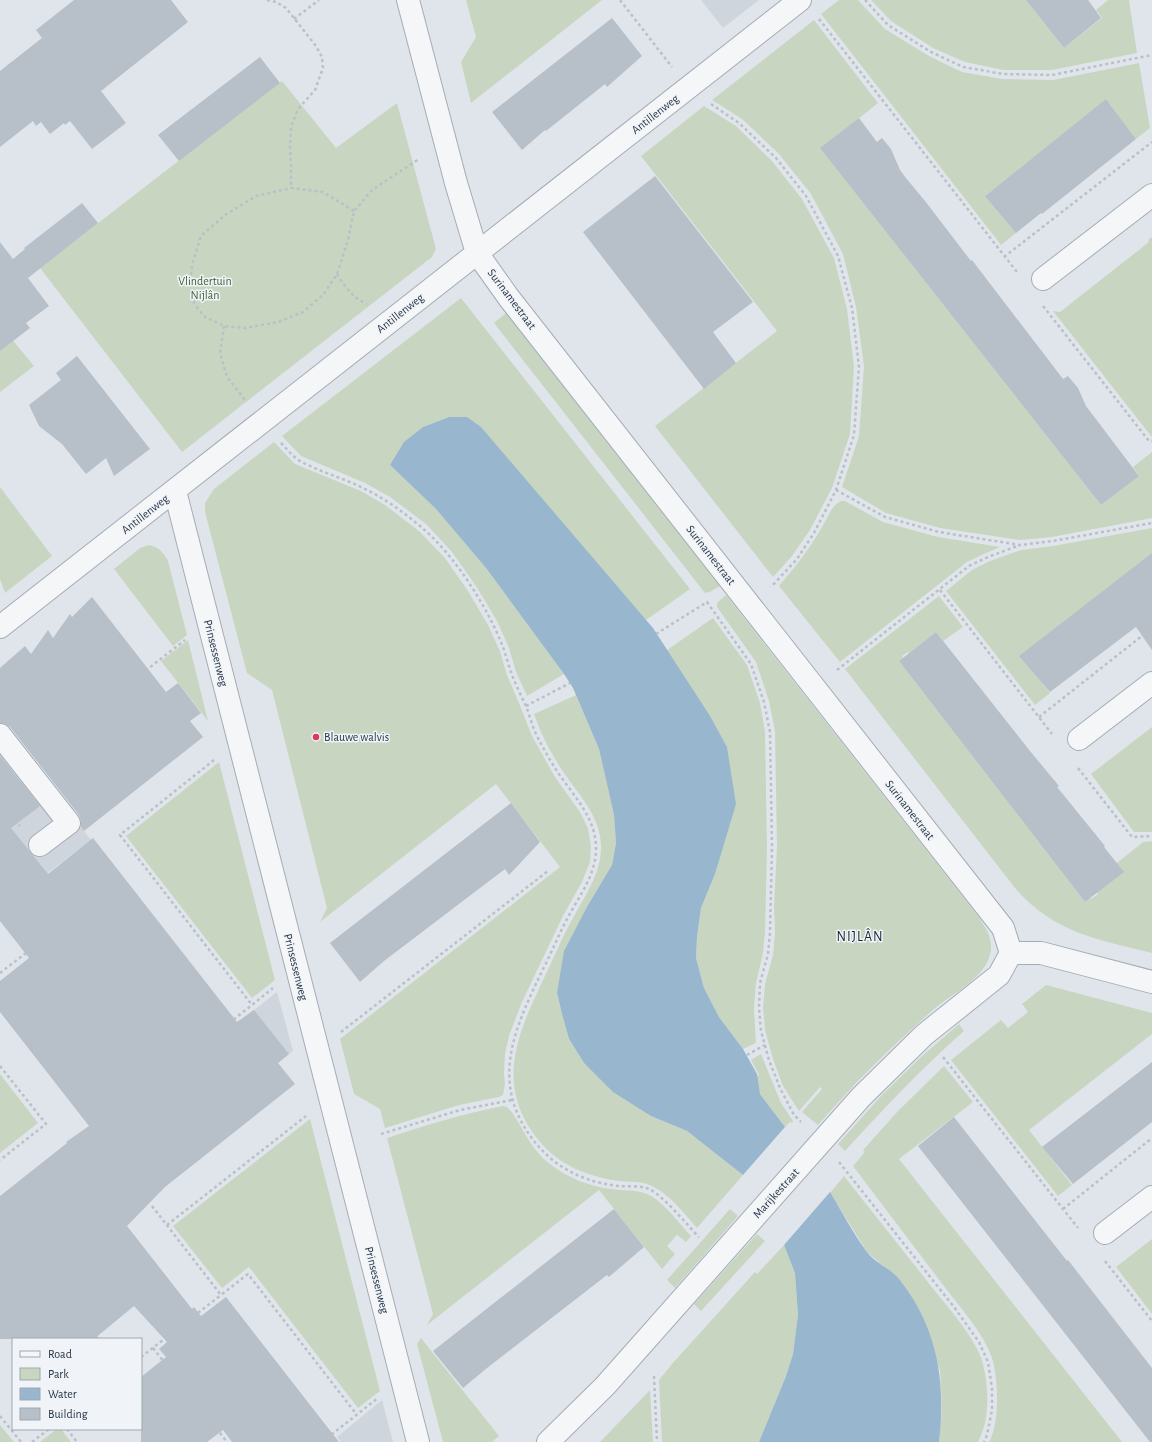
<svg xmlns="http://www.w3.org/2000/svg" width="1152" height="1442" font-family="'Alegreya Sans',sans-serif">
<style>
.built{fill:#ced5dd}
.green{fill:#c8d6c1}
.water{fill:#98b7ce}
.building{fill:#b7bfc9}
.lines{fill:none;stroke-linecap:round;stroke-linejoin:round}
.minor-casing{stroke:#a5acb6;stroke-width:24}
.path{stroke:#bbc0c6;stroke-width:2.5;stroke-dasharray:3 3;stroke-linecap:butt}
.minor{stroke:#f4f6f8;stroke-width:22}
.poi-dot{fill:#dc3960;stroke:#f0f4f8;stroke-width:1.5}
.labels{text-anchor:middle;stroke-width:3;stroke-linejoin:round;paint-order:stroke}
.street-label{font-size:12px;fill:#273444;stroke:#f0f4f8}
.park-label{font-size:12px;fill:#406133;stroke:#f0f4f8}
.poi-label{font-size:12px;fill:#273444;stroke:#f0f4f8;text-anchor:start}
.quarter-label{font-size:14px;letter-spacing:1px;fill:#192535;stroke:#f0f4f8}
</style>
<rect width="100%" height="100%" fill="#e0e5eb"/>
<path class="built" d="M 701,0 L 759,0 L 723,28 Z
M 0,725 L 91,840 L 24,891 L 0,822 L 10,796 L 28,782 Z
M 277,992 L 293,1051 L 266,1072 L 231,1028 Z
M 382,1400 L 393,1442 L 341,1442 L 337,1437 Z"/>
<path class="green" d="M 466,0 L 602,0 L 471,103 L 461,62 L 476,37 Z
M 839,0 L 858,0 L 885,29 L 929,56 L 962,72 L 1002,79 L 1053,80 L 1139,63 L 1150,128 L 1136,139 L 1112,107 L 1112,106 L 1106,100 L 986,195 L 1016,233 L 1001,245 L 821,14 Z
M 871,0 L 1026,0 L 1064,48 L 1102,18 L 1096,10 L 1108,0 L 1129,0 L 1137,53 L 1052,70 L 1003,70 L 965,62 L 933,48 L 891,21 Z
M 814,20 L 878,103 L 821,149 L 1101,505 L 1139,475 L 1133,467 L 1152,452 L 1152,518 L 1052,537 L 1020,540 L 940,528 L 886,513 L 842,487 L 859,436 L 864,366 L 856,307 L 843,254 L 811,194 L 779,154 L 742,119 L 712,100 Z
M 282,81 L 336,148 L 397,103 L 436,249 L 432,257 L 182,452 L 40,268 Z
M 704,106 L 736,126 L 772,161 L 802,199 L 834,258 L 847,309 L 854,367 L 850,434 L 832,488 L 810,530 L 792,556 L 773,577 L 655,426 L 777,331 L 641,156 Z
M 1152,237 L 1152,436 L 1151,436 L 1053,311 L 1060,312 L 1149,242 L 1148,240 Z
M 461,298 L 690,589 L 646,620 L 467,417 L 449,417 L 423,427 L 390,465 L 436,509 L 486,568 L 564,674 L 527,696 L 516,672 L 509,648 L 497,621 L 476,586 L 452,552 L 426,524 L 390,497 L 365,483 L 301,456 L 282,436 Z
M 506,313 L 720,586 L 710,592 L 705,593 L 494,323 Z
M 11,338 L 34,366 L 0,392 L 0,346 Z
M 274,442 L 295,464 L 361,491 L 385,505 L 419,531 L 445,558 L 468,591 L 488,625 L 500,651 L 507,675 L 521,708 L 532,736 L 555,777 L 580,812 L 588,828 L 591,846 L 590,862 L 582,882 L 563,916 L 522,1002 L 509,1036 L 505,1054 L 504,1074 L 505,1084 L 503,1095 L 499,1097 L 459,1105 L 385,1128 L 380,1109 L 354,1094 L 340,1039 L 560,867 L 496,784 L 320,922 L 327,908 L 272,690 L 247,673 L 205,512 L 205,503 L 214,489 Z
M 0,487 L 52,556 L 5,593 L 0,579 Z
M 841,501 L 845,501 L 883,522 L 938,537 L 1000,547 L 986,553 L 967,562 L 840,662 L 779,586 C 797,565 813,544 826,520 C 830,512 833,505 841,501 Z
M 1152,528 L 1152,573 L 1029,666 L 1050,693 L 1035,705 L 946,591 L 972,570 L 990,561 L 1021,550 L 1053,546 Z
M 149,545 C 159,547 164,553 168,561 L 187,635 L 173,646 L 114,569 L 140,548 Z
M 726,595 L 978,916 C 987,930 995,941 989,958 C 981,980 952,994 934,1009 C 914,1027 893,1046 874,1065 C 854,1084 836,1105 818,1125 L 802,1112 L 822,1089 L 820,1087 L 799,1111 L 783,1086 L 773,1059 L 765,1030 L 763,1008 L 765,984 L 773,955 L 775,933 L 774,906 L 777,847 L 775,731 L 769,701 L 756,662 L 717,607 L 717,603 Z
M 939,596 L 963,627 L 943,641 L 936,632 L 909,653 L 908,652 L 902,656 L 903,658 L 899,661 L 1085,902 L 1090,898 L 1091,899 L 1098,894 L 1097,893 L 1117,863 L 1143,842 L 1152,841 L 1152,953 C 1097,939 1054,933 1015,888 L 845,669 Z
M 713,618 L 747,665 L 760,703 L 765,732 L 767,847 L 765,932 L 763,953 L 756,983 L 754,1008 L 756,1043 L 743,1049 L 719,1017 L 704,988 L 696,958 L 697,937 L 701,908 L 715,874 L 723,844 L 729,767 L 727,747 L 667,650 Z
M 188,640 L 208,721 L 161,661 Z
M 576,695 L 599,749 L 614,815 L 616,843 L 612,865 L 588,905 L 557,993 L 562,1014 L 569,1039 L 584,1063 L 651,1116 L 687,1131 L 743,1175 L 697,1228 C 684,1213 670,1195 652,1186 C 643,1181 629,1182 619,1181 C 590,1177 560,1166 541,1143 C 493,1087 517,1035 544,978 C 554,958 562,937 573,918 C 585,896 602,872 601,845 C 600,816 579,795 564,773 C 552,755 541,735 534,714 Z
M 1152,727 L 1152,832 L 1134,832 L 1091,774 Z
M 219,762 L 275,980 L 252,998 L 126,836 Z
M 1046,985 L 1152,1013 L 1152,1034 L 1029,1130 L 1072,1185 L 1058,1196 L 951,1060 L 1001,1020 L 1008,1028 L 1028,1012 L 1022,1004 Z
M 959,1024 L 964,1031 C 921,1069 884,1108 845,1151 L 838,1144 L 882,1095 L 921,1057 Z
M 761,1054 L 781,1103 L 793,1121 L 792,1123 L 790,1122 L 785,1127 L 760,1094 L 756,1077 L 759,1075 L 751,1060 Z
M 944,1066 L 973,1102 L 899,1159 L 1122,1442 L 989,1442 C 1000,1422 998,1383 993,1361 C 986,1336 959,1306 943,1285 C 913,1245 883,1206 853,1166 L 865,1152 L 863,1150 L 899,1110 Z
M 0,1074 L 38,1123 L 0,1153 Z
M 503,1106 L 507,1107 L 511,1111 C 524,1129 531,1150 550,1164 C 568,1178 589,1186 611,1189 C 624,1191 635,1189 647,1194 C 662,1200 680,1224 691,1236 L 686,1242 L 677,1235 L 667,1246 L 675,1254 L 662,1269 L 599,1190 L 427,1325 L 433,1314 L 387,1138 C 426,1125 462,1114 503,1106 Z
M 310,1119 L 380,1391 L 358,1408 L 249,1267 L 222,1288 L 173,1226 Z
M 844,1176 C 873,1213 902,1249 931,1286 C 947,1306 978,1341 983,1364 C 989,1389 990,1420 978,1442 L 939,1442 L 942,1409 L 940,1370 L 898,1278 L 868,1253 L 830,1193 Z
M 730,1209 L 738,1216 L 675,1288 L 667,1280 Z
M 757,1234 L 765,1241 L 701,1311 L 694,1304 Z
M 1152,1239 L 1152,1314 L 1116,1267 Z
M 784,1245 L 795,1273 L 798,1315 L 793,1354 L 786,1376 L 759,1442 L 662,1442 L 659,1380 L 672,1364 L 755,1272 L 757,1274 Z
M 421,1338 L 499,1436 L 492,1442 L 443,1442 L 417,1344 Z
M 650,1390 L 653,1442 L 600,1442 Z
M 0,1425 L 14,1442 L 0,1442 Z
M 57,1429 L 61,1429 L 71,1442 L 40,1442 Z"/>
<path class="water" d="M 449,417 L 467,417 L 481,427 L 653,628 L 710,716 L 727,747 L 736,804 L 715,874 L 701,908 L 697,937 L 696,958 L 704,988 L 719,1017 L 743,1049 L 757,1074 L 760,1094 L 785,1127 L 743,1175 L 687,1131 L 651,1116 L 613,1092 L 584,1063 L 569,1039 L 562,1014 L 557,993 L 564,951 L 588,905 L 612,865 L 616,843 L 614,815 L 599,749 L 573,688 L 564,674 L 486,568 L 436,509 L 390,465 L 404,442 L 423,427 Z
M 830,1192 C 842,1212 853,1233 867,1252 C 875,1263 890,1268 899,1279 C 938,1328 946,1382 939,1442 L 759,1442 L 786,1376 L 793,1354 L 798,1315 L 795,1273 L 784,1245 Z"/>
<path class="building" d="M 74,0 L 171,0 L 188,22 L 101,91 L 126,123 L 92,149 L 70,121 L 65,125 L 64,123 L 50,134 L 41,122 L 36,126 L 33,121 L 0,147 L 0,71 L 42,38 L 36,30 Z
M 1026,0 L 1088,0 L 1101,18 L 1064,48 Z
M 612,18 L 642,56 L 607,87 L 605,84 L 546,131 L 545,130 L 522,150 L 492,112 Z
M 260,57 L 280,83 L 179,161 L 158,135 Z
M 1106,99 L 1136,139 L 1042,214 L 1041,213 L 1016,233 L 985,196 Z
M 859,118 L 877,142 L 882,138 L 891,149 L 900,170 L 906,178 L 925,201 L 971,261 L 972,260 L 1063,379 L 1068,376 L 1078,388 L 1086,406 L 1139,476 L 1101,505 L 820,148 Z
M 655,176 L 753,302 L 713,332 L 736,363 L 704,389 L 583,232 Z
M 82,203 L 98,223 L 28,278 L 49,306 L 26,323 L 30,328 L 0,351 L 0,242 L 13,259 L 25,249 L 24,248 Z
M 77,356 L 150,449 L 114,476 L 106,458 L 86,474 L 62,444 L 39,426 L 29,405 L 61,380 L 56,373 Z
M 1152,553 L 1152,650 L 1136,627 L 1050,692 L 1019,656 Z
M 92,597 L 166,692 L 178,683 L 201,713 L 190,721 L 203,737 L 84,831 L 81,827 L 81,821 L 79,815 L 10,727 L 5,724 L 0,723 L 0,668 L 25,646 L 31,654 L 48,630 L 53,638 L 70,614 L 72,617 Z
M 936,632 L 1030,751 L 1059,786 L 1057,787 L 1105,846 L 1104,847 L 1124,872 L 1085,902 L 899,661 Z
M 0,755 L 40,806 L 11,828 L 48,874 L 93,838 L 237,1022 L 254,1010 L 289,1054 L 278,1063 L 295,1084 L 165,1187 L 127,1226 L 192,1309 L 194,1307 L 201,1316 L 226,1297 L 339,1442 L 232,1442 L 223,1430 L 207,1442 L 141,1442 L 141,1377 L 166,1357 L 159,1349 L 167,1342 L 134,1306 L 94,1339 L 0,1339 L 0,1196 L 67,1143 L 66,1142 L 89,1126 L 0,1012 L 0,981 L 29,958 L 0,921 Z
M 511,803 L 540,842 L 509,875 L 505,869 L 384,961 L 360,982 L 330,943 Z
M 1152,1062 L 1152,1122 L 1073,1184 L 1042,1147 Z
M 954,1117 L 1067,1261 L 1068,1260 L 1152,1368 L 1152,1442 L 1150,1442 L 918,1146 Z
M 614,1209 L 644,1247 L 609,1277 L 607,1275 L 487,1368 L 463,1388 L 433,1351 Z"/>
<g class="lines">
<defs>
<path id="minor" d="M 408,0 L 456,183 L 477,253 L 509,298 L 1003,928 L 1011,953
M 1043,279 L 1152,195
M 175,491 L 418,1442
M 0,627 L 800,0
M 0,735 L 69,823 L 40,845
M 1079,739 L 1152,683
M 1011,953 L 1041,953 L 1152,982
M 1105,1233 L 1152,1197
M 548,1442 L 605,1386 L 861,1097 L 924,1035 L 999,975 L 1011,953"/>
</defs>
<use href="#minor" class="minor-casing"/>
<path class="path" d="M 267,0 L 276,2 L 286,8 L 316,46 L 322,57 L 323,68 L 315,90 L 298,109 L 291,127 L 290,147 L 291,166 L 291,188
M 620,0 L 672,67
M 865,0 L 888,25 L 931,52 L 963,67 L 1003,74 L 1052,75 L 1152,55
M 294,19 L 319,0
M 819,19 L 1017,272
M 711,104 L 739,123 L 776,158 L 806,196 L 838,256 L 852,308 L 859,367 L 854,435 L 836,490 L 814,533 L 797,559 L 771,587
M 354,211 L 323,192 L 291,188 L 256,196 L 225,215 L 201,236 L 192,265 L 190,286 L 193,301 L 198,309 L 205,317 L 224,326 L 245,328 L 278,322 L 303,312 L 323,295 L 337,274 L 348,240 L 354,211 L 372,190 L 419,159
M 1004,257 L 1152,142
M 337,274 C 345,287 353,298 367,304
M 1043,306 L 1149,441 L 1152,441
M 224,326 L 220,353 L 227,377 L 245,400
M 281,443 C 287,449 293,457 300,461 C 320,472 343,478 363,488 C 384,498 402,511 420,526 C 454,554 487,606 503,647 C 506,655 508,664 511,672 C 515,684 521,695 526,706 C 530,716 532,726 537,736 C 544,750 552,764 561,777 C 576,798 595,819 596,846 C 597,874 579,896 567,919 C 558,936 551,954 542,971 C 519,1020 494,1069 521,1121 C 542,1160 575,1181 618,1186 C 628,1187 640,1185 649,1189 C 665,1197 686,1224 699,1237
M 836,490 L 885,517 L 939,532 L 1020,545 L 1053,541 L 1152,523
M 940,590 L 1052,734
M 656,634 L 707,602 L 751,664 L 764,702 L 770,732 L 772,847 L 770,932 L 768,954 L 760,983 L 759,1008 L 761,1031 L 769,1060 L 780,1088 L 794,1115 L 801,1122
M 837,670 L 969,566 L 988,557 L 1020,545
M 526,706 L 570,683
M 1039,717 L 1152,628
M 46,748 L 185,640
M 214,760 L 120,835 L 252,1005 L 273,988
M 1078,768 L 1132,837 L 1152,836
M 0,830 L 13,820 L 20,826
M 0,867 L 163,1075 L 252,1005
M 0,973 L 52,933
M 341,1032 L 548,871
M 747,1055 L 765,1045
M 943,1057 L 1078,1228
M 0,1066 L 46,1124 L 0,1160
M 115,1112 L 163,1075
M 381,1134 L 460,1110 L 512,1100
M 839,1162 L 954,1307 L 979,1342 L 988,1362 L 992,1388 L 992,1410 L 987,1435 L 984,1442
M 152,1206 L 221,1295 L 248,1274 L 357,1415
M 1063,1209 L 1152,1138
M 167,1225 L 306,1116
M 1105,1261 L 1152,1321
M 48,1275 L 98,1339
M 0,1312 L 115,1222
M 153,1348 L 227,1442
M 141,1357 L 221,1295
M 654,1376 L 657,1442
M 0,1416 L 21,1442
M 67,1429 L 77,1442
M 32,1442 L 49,1429
M 322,1442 L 378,1398"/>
<use href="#minor" class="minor"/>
</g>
<circle class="poi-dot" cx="316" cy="737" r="4"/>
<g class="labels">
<g class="street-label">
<text transform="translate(655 114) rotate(-38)" y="4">Antillenweg</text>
<text transform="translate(512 299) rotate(53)" y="4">Surinamestraat</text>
<text transform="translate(400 313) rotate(-38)" y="4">Antillenweg</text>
<text transform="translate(145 514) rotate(-38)" y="4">Antillenweg</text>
<text transform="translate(711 555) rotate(52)" y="4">Surinamestraat</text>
<text transform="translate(216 653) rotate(76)" y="4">Prinsessenweg</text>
<text transform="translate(910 810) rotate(52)" y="4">Surinamestraat</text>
<text transform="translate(296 967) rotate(76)" y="4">Prinsessenweg</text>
<text transform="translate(776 1193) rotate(-48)" y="4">Marijkestraat</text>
<text transform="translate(377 1280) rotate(76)" y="4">Prinsessenweg</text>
</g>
<g class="park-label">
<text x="205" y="285">Vlindertuin<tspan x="205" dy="14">Nijlân</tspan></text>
</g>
<g class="poi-label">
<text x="324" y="741">Blauwe walvis</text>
</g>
<g class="quarter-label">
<text x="860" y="941">NIJLÂN</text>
</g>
</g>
<rect x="12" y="1338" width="130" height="92" fill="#f0f4f8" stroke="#a0a7b0"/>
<rect x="20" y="1351" width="20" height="6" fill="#f4f6f8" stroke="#a0a7b0"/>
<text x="48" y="1358" font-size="12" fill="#273444">Road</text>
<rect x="20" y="1368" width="20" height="12" fill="#c8d6c1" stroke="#a0a7b0"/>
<text x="48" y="1378" font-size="12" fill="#273444">Park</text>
<rect x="20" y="1388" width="20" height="12" fill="#98b7ce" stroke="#a0a7b0"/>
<text x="48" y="1398" font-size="12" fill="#273444">Water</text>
<rect x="20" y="1408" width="20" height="12" fill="#b7bfc9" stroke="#a0a7b0"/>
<text x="48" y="1418" font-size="12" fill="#273444">Building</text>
</svg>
